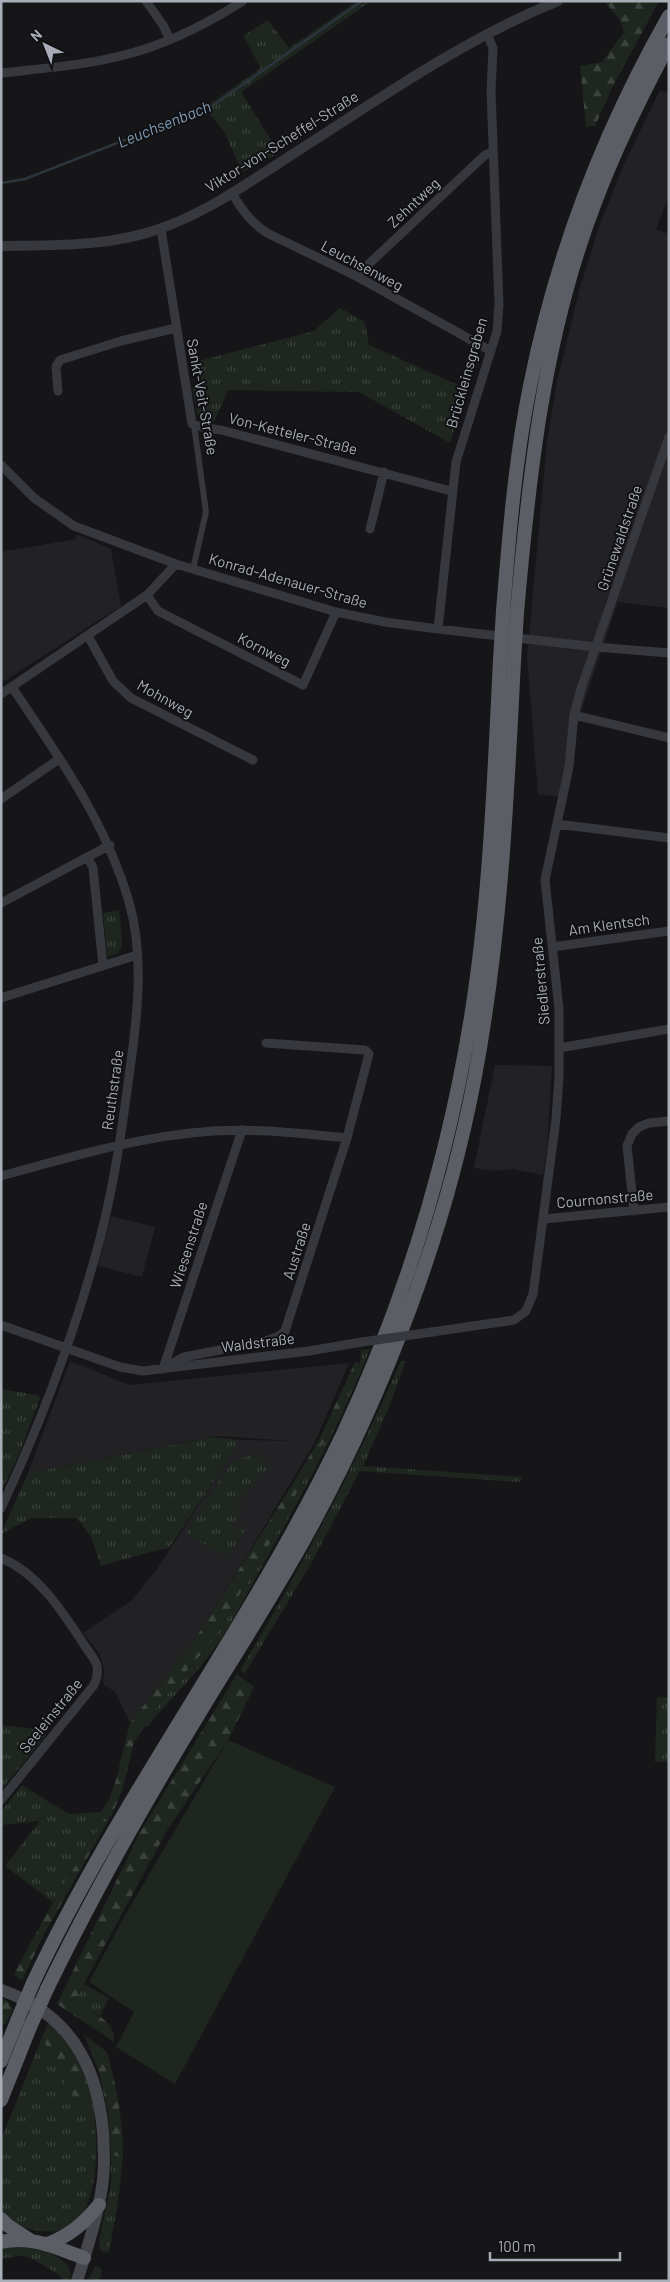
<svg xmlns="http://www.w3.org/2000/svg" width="670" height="2282" font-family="Barlow,sans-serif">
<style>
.built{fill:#222225}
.grass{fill:url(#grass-tufts)}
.forest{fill:url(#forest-firs)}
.pitch{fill:#1e261f}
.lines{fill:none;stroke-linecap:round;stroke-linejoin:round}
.stream{stroke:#2c353c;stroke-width:2.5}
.pedestrian{stroke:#37383d;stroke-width:6}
.minor{stroke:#37383d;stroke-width:9}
.tertiary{stroke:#37383d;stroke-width:10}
.secondary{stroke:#45474d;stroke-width:12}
.trunk{stroke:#5b5e65;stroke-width:14}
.minor-bridge{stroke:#37383d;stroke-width:9}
.trunk-bridge{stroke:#5b5e65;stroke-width:14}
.labels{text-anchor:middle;stroke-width:4;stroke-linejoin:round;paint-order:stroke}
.street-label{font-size:15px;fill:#a8adb8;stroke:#111113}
.water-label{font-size:16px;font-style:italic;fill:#7f9bb3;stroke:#111113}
</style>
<defs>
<pattern id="grass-tufts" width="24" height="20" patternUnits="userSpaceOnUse" patternTransform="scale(1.25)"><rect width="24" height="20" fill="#1e261f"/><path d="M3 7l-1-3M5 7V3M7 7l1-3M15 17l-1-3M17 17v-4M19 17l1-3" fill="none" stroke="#3c433d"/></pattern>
<pattern id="forest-firs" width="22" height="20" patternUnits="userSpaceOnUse" patternTransform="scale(1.25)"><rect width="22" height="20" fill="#1e261f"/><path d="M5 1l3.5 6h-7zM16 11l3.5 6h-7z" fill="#3c433d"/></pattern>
</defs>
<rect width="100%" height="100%" fill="#161618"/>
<path class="built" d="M 660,90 L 669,94 L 669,196 L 656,229 L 669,234 L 669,608 L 618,602 L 578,720 L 567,798 L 538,794 L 527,657 L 547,441 L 557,381 L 580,287 L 600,224 L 624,164 Z
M 76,534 L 111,549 L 121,606 L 1,683 L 1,552 L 76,539 Z
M 495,1065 L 552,1066 L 547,1149 L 543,1175 L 512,1169 L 495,1171 L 474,1168 Z
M 111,1216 L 155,1227 L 142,1277 L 98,1266 Z
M 70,1361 L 130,1385 L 349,1363 L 315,1442 L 249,1552 L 197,1636 L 130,1723 L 115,1692 L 103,1684 L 104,1669 L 99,1653 L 83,1633 L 131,1601 L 157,1569 L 228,1460 L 239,1440 L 296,1441 L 215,1436 L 28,1473 Z"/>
<path class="grass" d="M 357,1 L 360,1 L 211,105 L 200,109 L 201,107 L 214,101 L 261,68 L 243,36 L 268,20 L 289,48 Z
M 364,1 L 371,1 L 241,92 L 279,153 L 242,172 L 224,131 L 208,112 L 203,112 Z
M 340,308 L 365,322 L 369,345 L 467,389 L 450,443 L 359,392 L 228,390 L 214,422 L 202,421 L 198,416 L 192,387 L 200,383 L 195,362 L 314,331 Z
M 119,910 L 122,938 L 122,946 L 117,954 L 107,956 L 103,913 Z
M 370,1349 C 341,1423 303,1494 264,1563 C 248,1592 233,1622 214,1649 C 194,1677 169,1700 147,1727 L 143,1727 L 160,1702 L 210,1644 L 269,1545 L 334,1422 L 360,1363 L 361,1350 Z
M 401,1361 L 406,1361 L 389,1407 L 363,1466 L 522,1477 L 519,1482 L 360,1471 L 309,1567 L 245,1673 L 240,1670 C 300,1570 354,1468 401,1361 Z
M 1,1389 L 37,1395 L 40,1398 L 18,1457 L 1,1492 Z
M 212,1437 L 239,1440 L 228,1460 L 169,1548 L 146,1553 L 101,1566 L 91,1537 L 77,1518 L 31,1518 L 1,1534 L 28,1473 Z
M 260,1453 L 263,1461 L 273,1464 L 236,1502 L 242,1511 L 230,1531 L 248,1526 L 226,1558 L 186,1533 L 230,1465 L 236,1460 Z
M 669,1697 L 669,1762 L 655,1762 L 657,1698 Z
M 1,1725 L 44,1730 L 46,1735 L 1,1790 Z
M 22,1785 L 69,1814 L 101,1812 L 106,1816 L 53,1902 L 5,1866 L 40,1821 L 1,1825 L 1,1812 Z
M 84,1984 L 109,1998 L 100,2016 L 74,2003 Z
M 42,2037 L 82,2113 L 92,2095 C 98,2134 107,2241 42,2231 C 25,2229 13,2225 1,2212 L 1,2140 Z
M 111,2155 L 123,2157 L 118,2203 L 109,2251 L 105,2253 L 100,2249 L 99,2240 L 111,2184 Z
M 1,2246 C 20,2245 51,2249 65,2263 C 68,2265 70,2270 71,2273 L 70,2281 L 61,2281 L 62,2277 C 50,2270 36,2258 22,2256 C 16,2256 7,2258 1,2259 Z
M 95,2267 L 99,2267 L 102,2271 L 99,2281 L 87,2281 Z"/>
<path class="forest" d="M 604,1 L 659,1 L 613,86 L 595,126 L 586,127 L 580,66 L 602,62 L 624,32 L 620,20 Z
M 355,1362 L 360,1363 L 334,1422 L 269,1545 L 210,1644 L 160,1702 L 134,1742 L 122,1791 L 113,1812 L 43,1936 L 22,1981 L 14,1974 L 53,1902 L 106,1816 L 101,1812 L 109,1800 L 116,1780 L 130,1723 L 197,1636 L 297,1477 L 320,1438 Z
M 237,1674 L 254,1687 L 228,1740 L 168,1829 L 74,2002 C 91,2013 115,2018 114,2042 L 57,2004 L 139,1834 Z
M 1,1998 L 9,2002 L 13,2009 L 5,2025 L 3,2024 L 1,2028 L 1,2017 L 4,2011 L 1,2010 Z
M 49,2022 L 74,2050 L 92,2095 L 82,2113 L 42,2037 Z
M 84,2035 L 107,2052 C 117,2088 123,2119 123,2157 L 111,2155 L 108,2112 L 99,2072 Z"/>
<path class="pitch" d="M 228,1740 L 335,1787 L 175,2084 L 116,2047 L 134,2012 L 89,1982 L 124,1917 Z"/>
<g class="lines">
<path class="stream" d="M 1,183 L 25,179 L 212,106 L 362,1"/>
<path class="pedestrian" d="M 193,569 L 206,512 L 194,425"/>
<path class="minor" d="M 146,1 L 163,25 L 170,40
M 1,73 C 49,68 102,64 148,48 C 181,37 213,20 243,1
M 232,193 C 241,209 251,223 267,233 L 356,276 L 491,351
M 161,229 L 192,424 L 205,428 L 221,430 L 451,491
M 356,276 L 485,155 L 493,152
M 58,391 L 56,367 L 60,360 L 121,341 L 176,328
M 1,465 L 34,498 L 74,526 L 176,564 L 336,612 L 385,622 L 438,629 L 596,647 L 669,653
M 370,529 L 384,472
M 147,595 L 158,611 L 303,685 L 336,612
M 438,629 L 456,462 L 497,331 L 499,305 L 491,91 L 493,48 L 487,34
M 88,636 L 113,681 L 131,698 L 253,760
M 1,694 L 147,595 L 176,564
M 574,715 L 669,738
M 1,799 L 59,759
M 557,824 L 669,838
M 88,858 L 93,868 L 103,966
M 1,903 L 110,845
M 552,947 L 669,931
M 1,998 L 137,955
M 559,1048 L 669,1029
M 1,1176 C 71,1157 140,1136 213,1131 C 258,1128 303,1134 347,1138
M 634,1211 L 627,1146 L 632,1134 L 639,1127 L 649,1123 L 669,1121
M 543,1219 L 669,1207
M 1,1325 L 120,1367 L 143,1371 L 309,1351 L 362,1342
M 432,1332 L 514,1320 L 526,1311 L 533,1294 L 556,1119 L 559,1077 L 559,1009 L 545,880 L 569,767 L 574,715 L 581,689 L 669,437
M 163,1369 L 184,1357 L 266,1341 L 279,1336 L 285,1331 L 347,1138 L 369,1054 L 365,1050 L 266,1043
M 163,1369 L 242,1130
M 1,1508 C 39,1427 71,1343 95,1257 C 112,1198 121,1137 129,1076 C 137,1021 145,957 129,902 C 105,820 59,757 12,687
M 1,1558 C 38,1573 62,1611 83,1643 C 87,1650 95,1658 97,1666 C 98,1673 97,1679 94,1685 L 1,1800"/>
<path class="tertiary" d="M 1,246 C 55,245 110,247 162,228 C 209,211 251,181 293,154 C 379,99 464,39 558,1"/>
<path class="secondary" d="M 1,1990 C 68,2013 97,2063 103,2132 C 104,2152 105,2173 101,2193 C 96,2223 86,2252 77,2281"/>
<path class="trunk" d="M 503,611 C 509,536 515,460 530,386 C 556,255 603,132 669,16
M 517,613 C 529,474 544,336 594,205 C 615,149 641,96 669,44
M 33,1983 C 123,1792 253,1624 343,1434 C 404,1303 448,1160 471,1017 C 490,899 494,780 500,660
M 47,1989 C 93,1894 145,1802 200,1712 C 237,1651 277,1590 311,1527 C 386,1388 446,1231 475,1076 C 501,938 507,800 514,661
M 1,2061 L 17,2021
M 1,2100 L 30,2027
M 1,2219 L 7,2225 L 30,2240
M 1,2242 C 31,2235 57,2248 84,2258
M 47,2244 C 70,2236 84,2223 99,2205"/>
<path class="minor-bridge" d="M 362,1342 L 432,1332"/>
<path class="trunk-bridge" d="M 500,660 L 503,611
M 514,661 L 517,613
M 17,2021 L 33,1983
M 30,2027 L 47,1989"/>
</g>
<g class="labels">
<g class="street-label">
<text transform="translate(282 142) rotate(-32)" y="5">Viktor-von-Scheffel-Straße</text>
<text transform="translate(414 203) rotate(-43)" y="5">Zehntweg</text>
<text transform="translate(362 266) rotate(28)" y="5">Leuchsenweg</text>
<text transform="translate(467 373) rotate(-74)" y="5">Brückleinsgraben</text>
<text transform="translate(202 397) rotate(80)" y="5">Sankt-Veit-Straße</text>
<text transform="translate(293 434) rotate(14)" y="5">Von-Ketteler-Straße</text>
<text transform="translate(620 538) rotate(-71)" y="5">Grünewaldstraße</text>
<text transform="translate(288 581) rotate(16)" y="5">Konrad-Adenauer-Straße</text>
<text transform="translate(264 650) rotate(27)" y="5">Kornweg</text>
<text transform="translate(165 699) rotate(29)" y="5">Mohnweg</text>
<text transform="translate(609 925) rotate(-8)" y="5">Am Klentsch</text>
<text transform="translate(541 981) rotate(-95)" y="5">Siedlerstraße</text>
<text transform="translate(113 1090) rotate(-82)" y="5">Reuthstraße</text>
<text transform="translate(605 1199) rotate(-5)" y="5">Cournonstraße</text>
<text transform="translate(189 1245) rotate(-72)" y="5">Wiesenstraße</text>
<text transform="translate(297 1251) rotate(-72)" y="5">Austraße</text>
<text transform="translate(258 1343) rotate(-7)" y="5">Waldstraße</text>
<text transform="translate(51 1716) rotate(-51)" y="5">Seeleinstraße</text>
</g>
<g class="water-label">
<text transform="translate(164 124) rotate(-22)" y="6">Leuchsenbach</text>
</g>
</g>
<rect width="670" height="2282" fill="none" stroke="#a8adb8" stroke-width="5"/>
<g transform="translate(45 45) rotate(317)" stroke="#111113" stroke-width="4" paint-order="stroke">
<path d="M0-4L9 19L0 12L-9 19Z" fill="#a8adb8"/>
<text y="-8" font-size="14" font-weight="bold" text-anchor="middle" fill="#a8adb8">N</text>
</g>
<path d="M490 2252v8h130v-8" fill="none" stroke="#a8adb8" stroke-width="2.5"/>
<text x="498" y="2252" font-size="15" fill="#a8adb8" stroke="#111113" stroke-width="4" paint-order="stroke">100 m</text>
</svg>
